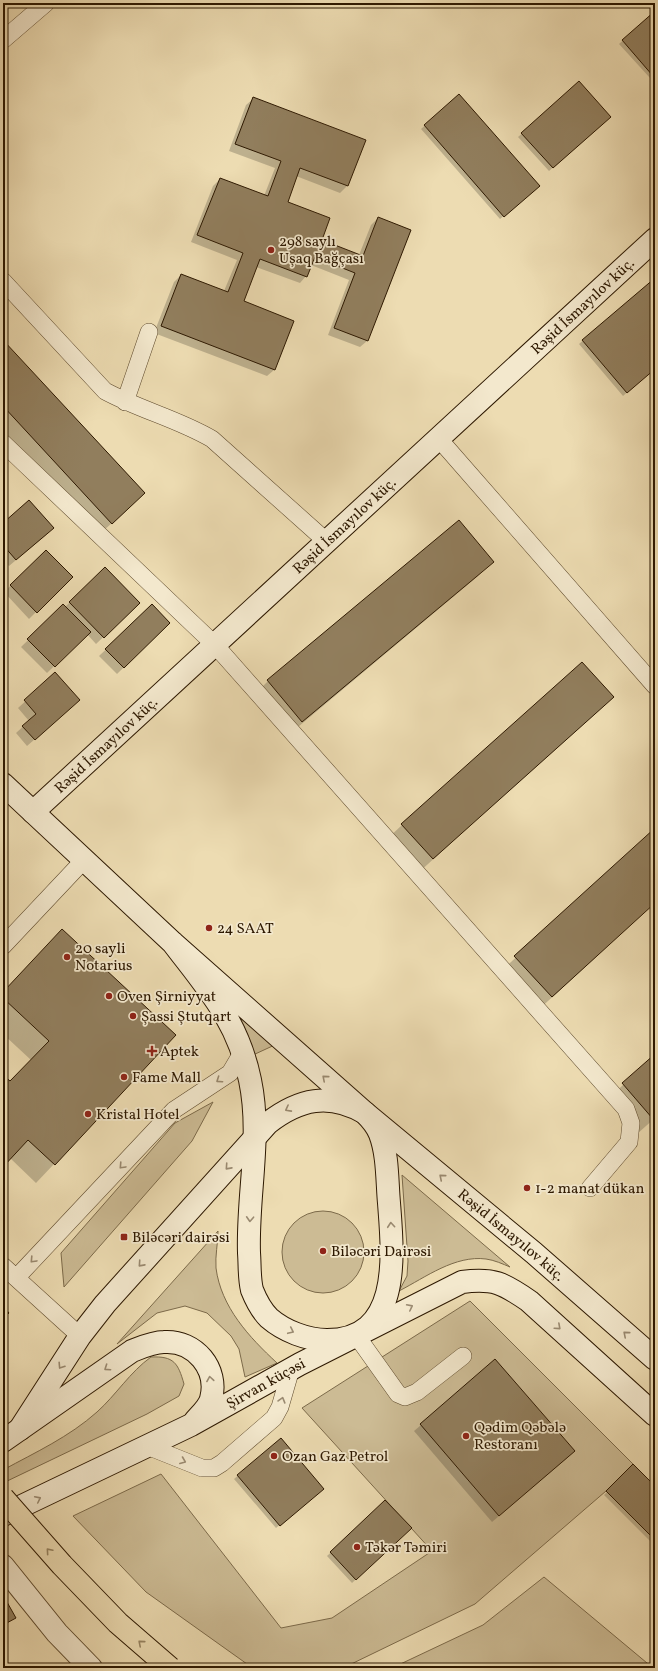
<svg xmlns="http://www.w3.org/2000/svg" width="658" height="1671" font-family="Vollkorn,serif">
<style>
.green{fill:#ccbb94;stroke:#7c6a4a}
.shadow{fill:#0003}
.building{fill:#917e5d;stroke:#2d1800}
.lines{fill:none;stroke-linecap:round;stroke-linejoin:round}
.lane-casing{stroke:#5d492c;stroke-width:18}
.street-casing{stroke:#5d492c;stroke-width:24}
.secondary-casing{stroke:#2d1800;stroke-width:24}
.lane{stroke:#f3e8cd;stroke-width:17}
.street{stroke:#f3e8cd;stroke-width:22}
.secondary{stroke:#f3e8cd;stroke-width:22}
.highway-bridge-casing{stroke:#2d1800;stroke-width:24;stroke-linecap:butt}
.highway-bridge{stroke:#eddcb2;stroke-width:22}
.oneway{stroke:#9a8a71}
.oneway2{stroke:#978462}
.poi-dot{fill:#8f2418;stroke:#f3e8cd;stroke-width:1.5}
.labels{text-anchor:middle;stroke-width:3.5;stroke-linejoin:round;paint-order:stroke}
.poi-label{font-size:15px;fill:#2d1800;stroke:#f3e8cd;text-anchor:start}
.street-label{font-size:15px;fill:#2d1800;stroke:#f3e8cd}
</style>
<rect width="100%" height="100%" fill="#eddcb2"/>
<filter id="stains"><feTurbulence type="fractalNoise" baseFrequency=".005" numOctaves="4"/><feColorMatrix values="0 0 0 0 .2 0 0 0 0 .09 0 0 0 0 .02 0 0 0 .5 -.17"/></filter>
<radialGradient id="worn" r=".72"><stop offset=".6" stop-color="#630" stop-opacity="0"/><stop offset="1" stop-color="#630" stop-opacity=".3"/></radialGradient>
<path class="green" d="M 211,979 L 279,1043 L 253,1055 Z
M 213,1102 L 192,1141 L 64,1287 L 61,1253 L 175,1123 Z
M 402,1175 L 510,1267 C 503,1264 494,1260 486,1259 C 455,1255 426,1277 399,1291 L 407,1276 L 408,1261 Z
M282 1252a41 41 0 1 1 82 0a41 41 0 1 1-82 0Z
M 218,1231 C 218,1243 215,1256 216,1268 C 221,1307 249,1337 277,1363 L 245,1377 L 239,1349 L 231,1336 L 207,1313 L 185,1306 L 157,1313 L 117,1344 Z
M 470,1301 L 633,1464 L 606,1491 L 475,1604 L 343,1668 L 255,1668 L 247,1664 L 146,1592 L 73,1516 L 161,1474 L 281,1628 L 332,1618 L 432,1551 L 302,1408 Z
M 151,1357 C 174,1356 178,1363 184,1384 L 179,1396 L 147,1414 L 3,1483 L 3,1470 C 36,1452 69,1437 97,1412 C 116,1395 130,1372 151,1357 Z
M 544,1577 L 653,1668 L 392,1668 L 483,1625 Z"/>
<path class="shadow" d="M 3,3 L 9,3 L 3,8 Z
M 655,12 L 655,74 L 650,78 L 619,44 Z
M 579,83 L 606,120 L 549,171 L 518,137 Z
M 459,95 L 536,189 L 500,219 L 421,129 Z
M 253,99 L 364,141 L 347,186 L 340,193 L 296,176 L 286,202 L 321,240 L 359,255 L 371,225 L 378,218 L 409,230 L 367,341 L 360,347 L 328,335 L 349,280 L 311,265 L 306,276 L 300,283 L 256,267 L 243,302 L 293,321 L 274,370 L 267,376 L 154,333 L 174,282 L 181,275 L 224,291 L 237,260 L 191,242 L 213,186 L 220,179 L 264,196 L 275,168 L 229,151 L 246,105 Z
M 655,279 L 655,368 L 623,396 L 579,344 Z
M 3,341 L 128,509 L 95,538 L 3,438 Z
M 458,521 L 492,561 L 477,577 L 286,737 L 252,697 L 268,681 Z
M 3,524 L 46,535 L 9,566 L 3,560 Z
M 46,551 L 71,577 L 29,619 L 4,592 Z
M 105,568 L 139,603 L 96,644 L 87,634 L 47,673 L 21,647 L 63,606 L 65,607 Z
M 152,606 L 169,623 L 117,674 L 99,656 Z
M 55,674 L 72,707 L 27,746 L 16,733 L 29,721 L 18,708 Z
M 612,697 L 417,874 L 386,840 L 402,825 Z
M 655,830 L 655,903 L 536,1012 L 500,972 Z
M 62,931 L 54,1164 L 36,1183 L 10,1158 L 3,1166 L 3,1076 L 10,1082 L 31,1060 L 3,1034 L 3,992 Z
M 655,1055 L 655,1118 L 637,1134 L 607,1100 Z
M 421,1425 L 567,1458 L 492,1522 L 414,1431 Z
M 281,1439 L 320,1492 L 276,1528 L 234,1479 Z
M 633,1466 L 655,1488 L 655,1546 L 604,1495 Z
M 385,1502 L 410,1528 L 352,1583 L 327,1556 Z"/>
<path class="building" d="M 655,11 L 655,74 L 653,76 L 622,40 Z
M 579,81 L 611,117 L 553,168 L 521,133 Z
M 459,94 L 540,186 L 504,217 L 424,125 Z
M 253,97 L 366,140 L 348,186 L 300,168 L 288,202 L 330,218 L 322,240 L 363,256 L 378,217 L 411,230 L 368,341 L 334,328 L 355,273 L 315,257 L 307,277 L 260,259 L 244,301 L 294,321 L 275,370 L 161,326 L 181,274 L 228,292 L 243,253 L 197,235 L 220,178 L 268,196 L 281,161 L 235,144 Z
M 655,278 L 655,369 L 627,393 L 582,340 Z
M 3,340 L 145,493 L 112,524 L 3,406 Z
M 29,500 L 54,528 L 16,560 L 3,545 L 3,523 Z
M 459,520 L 494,562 L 302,722 L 267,680 Z
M 46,550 L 73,577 L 37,613 L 10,585 Z
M 105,567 L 140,603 L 104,638 L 69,602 Z
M 63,604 L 91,632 L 55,667 L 27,639 Z
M 152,604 L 170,623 L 124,668 L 105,649 Z
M 582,662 L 614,697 L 433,859 L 401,824 Z
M 55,672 L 80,700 L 35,740 L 22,726 L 36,714 L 24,700 Z
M 655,828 L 655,903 L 552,997 L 514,956 Z
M 62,929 L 176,1035 L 55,1165 L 28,1140 L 3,1167 L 3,1075 L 10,1081 L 49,1041 L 3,998 L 3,992 Z
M 655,1054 L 655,1117 L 653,1119 L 622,1083 Z
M 3,1306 L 9,1313 L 3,1318 Z
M 495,1359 L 575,1451 L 499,1516 L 420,1424 Z
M 281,1438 L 324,1489 L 280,1526 L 237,1475 Z
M 633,1464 L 655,1486 L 655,1540 L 606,1491 Z
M 385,1500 L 412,1528 L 356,1580 L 330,1552 Z
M 3,1595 L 16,1618 L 3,1625 Z"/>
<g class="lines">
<defs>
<path id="lane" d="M 3,40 L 46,3
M 3,281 L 105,391 C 140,410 178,419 212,439 L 326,541
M 125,402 L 149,332
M 439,439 L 655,686
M 3,443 L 215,645 L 626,1109 L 631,1123 L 629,1142 L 590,1188
M 3,946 L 84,860
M 3,1266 L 80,1336
M 17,1277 L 174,1110 L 230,1073 L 243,1051
M 356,1335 L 398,1394 L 405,1397 L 417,1392 L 463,1356
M 147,1446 L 202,1468 L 214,1468 L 222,1463 L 274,1418 L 280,1407 L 291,1369"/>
<path id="street" d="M 3,1566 L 57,1633 L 91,1668"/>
<g id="secondary">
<path d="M 3,784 L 173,943 L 365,1113 C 371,1119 377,1126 380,1134 C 388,1155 387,1181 389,1203 C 393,1255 402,1340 327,1340 C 307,1340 284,1331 269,1318 C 261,1310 256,1300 252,1290 C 249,1278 250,1265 249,1253 C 247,1195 262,1137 250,1080 C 238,1021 208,989 173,943"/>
<path id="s1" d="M 33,812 L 655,239"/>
<path id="s2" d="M 20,1429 L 80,1336 L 105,1304 L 268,1123 C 299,1099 329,1092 365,1113 L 534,1253 L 655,1359"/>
<path d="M 3,1441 L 132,1351 C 142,1347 153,1342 164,1342 C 195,1340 219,1369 211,1399 C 209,1407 200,1415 195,1421"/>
<path id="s3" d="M 3,1515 L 191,1425 L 300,1364 L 462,1282 C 494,1278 503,1283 529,1301 L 655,1415"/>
</g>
</defs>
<use href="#lane" class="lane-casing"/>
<use href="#street" class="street-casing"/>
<use href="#secondary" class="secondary-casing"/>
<use href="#lane" class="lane"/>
<use href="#street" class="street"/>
<use href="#secondary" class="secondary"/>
<defs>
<path id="highway-bridge" d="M 3,1498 L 62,1565 L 118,1623 L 170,1668"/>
</defs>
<use href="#highway-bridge" class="highway-bridge-casing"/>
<use href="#highway-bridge" class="highway-bridge"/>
</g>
<defs><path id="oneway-chevron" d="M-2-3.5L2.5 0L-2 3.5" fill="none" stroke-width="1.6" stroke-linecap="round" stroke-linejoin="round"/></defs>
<g class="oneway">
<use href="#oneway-chevron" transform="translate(325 1078) rotate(-139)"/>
<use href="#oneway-chevron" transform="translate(219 1080) rotate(146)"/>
<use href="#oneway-chevron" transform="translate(288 1109) rotate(152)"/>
<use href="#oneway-chevron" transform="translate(122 1166) rotate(133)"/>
<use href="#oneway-chevron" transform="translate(228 1167) rotate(132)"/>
<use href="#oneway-chevron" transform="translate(442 1177) rotate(-140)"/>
<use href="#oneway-chevron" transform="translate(250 1219) rotate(93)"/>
<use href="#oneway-chevron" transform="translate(391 1225) rotate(-95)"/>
<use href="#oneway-chevron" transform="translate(33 1260) rotate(133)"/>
<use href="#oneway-chevron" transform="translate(141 1264) rotate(132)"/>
<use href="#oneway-chevron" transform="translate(410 1307) rotate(-27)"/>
<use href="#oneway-chevron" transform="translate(558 1327) rotate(42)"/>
<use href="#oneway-chevron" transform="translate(291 1331) rotate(25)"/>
<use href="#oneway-chevron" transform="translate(626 1334) rotate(-139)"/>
<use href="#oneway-chevron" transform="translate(61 1366) rotate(123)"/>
<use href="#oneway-chevron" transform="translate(107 1368) rotate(146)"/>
<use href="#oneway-chevron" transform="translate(210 1379) rotate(-99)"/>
<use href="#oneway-chevron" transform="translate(282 1400) rotate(-74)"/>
<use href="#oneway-chevron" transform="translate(183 1461) rotate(22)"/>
<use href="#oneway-chevron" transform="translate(38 1499) rotate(-26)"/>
</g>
<g class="oneway2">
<use href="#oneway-chevron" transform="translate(49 1551) rotate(-131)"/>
<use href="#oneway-chevron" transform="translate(141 1643) rotate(-139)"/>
</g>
<g class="poi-dot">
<circle cx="271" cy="250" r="4"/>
<circle cx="209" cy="928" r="4"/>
<circle cx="67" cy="957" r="4"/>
<circle cx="109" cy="996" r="4"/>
<circle cx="133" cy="1016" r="4"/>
<path d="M150 1045h4v4h4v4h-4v4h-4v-4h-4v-4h4z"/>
<circle cx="124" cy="1077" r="4"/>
<circle cx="88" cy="1114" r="4"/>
<circle cx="527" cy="1188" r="4"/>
<rect x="120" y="1233" width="8" height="8" rx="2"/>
<circle cx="323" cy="1251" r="4"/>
<circle cx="466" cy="1436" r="4"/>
<circle cx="274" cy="1456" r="4"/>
<circle cx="357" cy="1547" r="4"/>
</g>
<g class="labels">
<g class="poi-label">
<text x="279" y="246">298 saylı<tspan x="279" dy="17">Uşaq Bağçası</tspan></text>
<text x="217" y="933">24 SAAT</text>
<text x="75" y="953">20 sayli<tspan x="75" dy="17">Notarius</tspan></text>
<text x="117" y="1001">Oven Şirniyyat</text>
<text x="141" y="1021">Şassi Ştutqart</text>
<text x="160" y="1056">Aptek</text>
<text x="132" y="1082">Fame Mall</text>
<text x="96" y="1119">Kristal Hotel</text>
<text x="535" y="1193">1-2 manat dükan</text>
<text x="132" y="1242">Biləcəri dairəsi</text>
<text x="331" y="1256">Biləcəri Dairəsi</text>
<text x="474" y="1432">Qədim Qəbələ<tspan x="474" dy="17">Restoranı</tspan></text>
<text x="282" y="1461">Ozan Gaz Petrol</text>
<text x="365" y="1552">Təkər Təmiri</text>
</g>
<g class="street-label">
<text dy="5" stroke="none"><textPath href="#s1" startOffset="747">Rəşid İsmayılov küç.</textPath></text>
<text dy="5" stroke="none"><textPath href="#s1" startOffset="423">Rəşid İsmayılov küç.</textPath></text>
<text dy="5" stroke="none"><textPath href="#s1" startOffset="99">Rəşid İsmayılov küç.</textPath></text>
<text dy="5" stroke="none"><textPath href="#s2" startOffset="690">Rəşid İsmayılov küç.</textPath></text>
<text dy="5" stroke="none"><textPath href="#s3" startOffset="294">Şirvan küçəsi</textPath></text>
</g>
</g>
<rect width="658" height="1671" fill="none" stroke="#eddcb2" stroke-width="16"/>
<rect x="4" y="4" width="650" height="1663" fill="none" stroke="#2d1800" stroke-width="2"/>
<rect x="8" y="8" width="642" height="1655" fill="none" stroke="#2d1800"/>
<rect width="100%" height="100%" filter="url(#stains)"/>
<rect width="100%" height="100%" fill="url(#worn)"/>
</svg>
